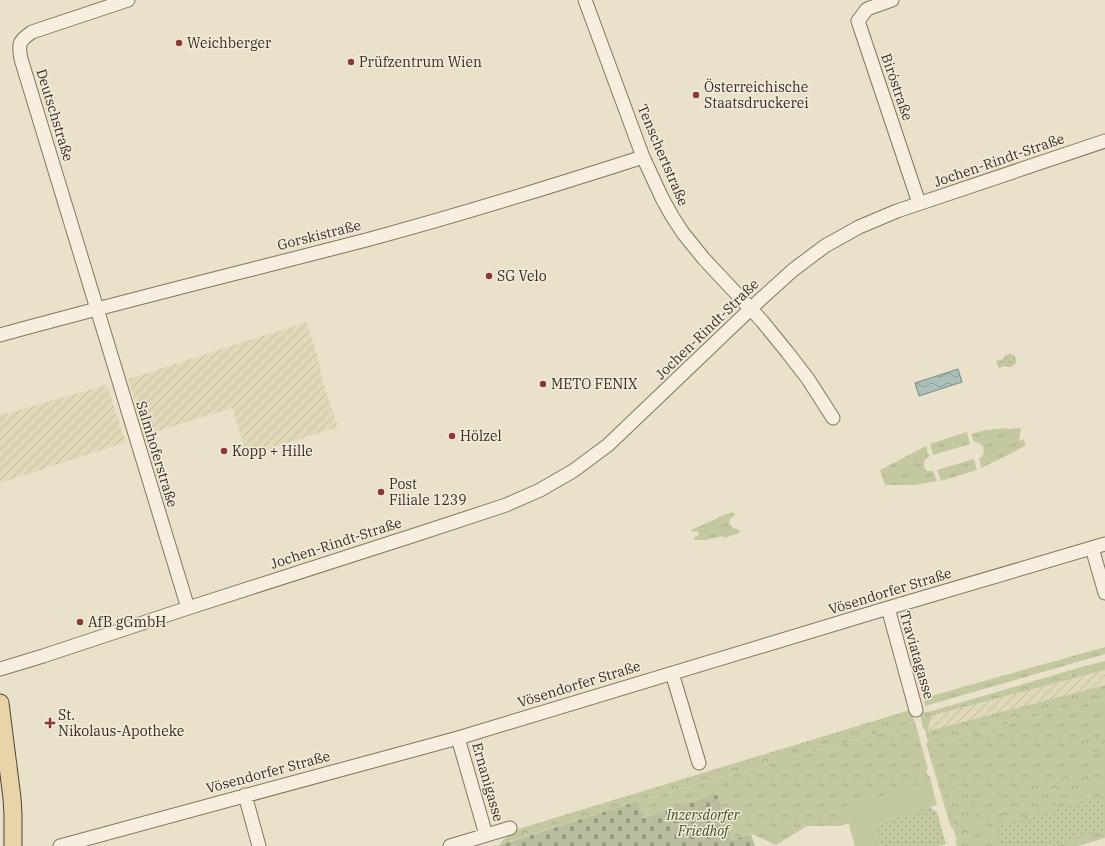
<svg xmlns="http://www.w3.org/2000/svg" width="1105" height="846" font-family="'IBM Plex Serif',serif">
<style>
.farmland{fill:url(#farmland-furrows)}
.grass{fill:url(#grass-tufts)}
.forest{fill:url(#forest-crowns)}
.cemetery{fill:url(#cemetery-stones)}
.park{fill:url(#park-dots)}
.garden{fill:#c4c8a0}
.water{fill:url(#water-waves);stroke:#728e86}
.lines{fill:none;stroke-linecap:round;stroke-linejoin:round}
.minor-casing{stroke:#867461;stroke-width:15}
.major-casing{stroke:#544334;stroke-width:19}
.minor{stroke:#f6eede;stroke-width:13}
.major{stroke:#e8d4a8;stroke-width:17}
.poi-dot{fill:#8e3739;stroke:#f3ebda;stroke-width:1.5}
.labels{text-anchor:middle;stroke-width:3;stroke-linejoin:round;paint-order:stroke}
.poi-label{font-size:14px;fill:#382d23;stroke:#f3ebda;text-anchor:start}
.street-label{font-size:14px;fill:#382d23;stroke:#f3ebda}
.park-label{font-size:14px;font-style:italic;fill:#49522b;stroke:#f3ebda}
</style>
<defs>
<pattern id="farmland-furrows" width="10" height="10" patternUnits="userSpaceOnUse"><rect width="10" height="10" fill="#dfd9b9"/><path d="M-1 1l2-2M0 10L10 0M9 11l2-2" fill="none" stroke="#c0bb9f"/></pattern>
<pattern id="grass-tufts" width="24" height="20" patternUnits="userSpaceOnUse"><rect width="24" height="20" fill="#c4c8a0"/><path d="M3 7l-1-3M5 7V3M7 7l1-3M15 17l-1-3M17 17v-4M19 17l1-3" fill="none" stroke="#a9ac8a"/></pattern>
<pattern id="forest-crowns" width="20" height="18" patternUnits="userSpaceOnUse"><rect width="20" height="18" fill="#c4c8a0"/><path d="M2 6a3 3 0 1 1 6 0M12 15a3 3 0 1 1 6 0" fill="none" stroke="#a9ac8a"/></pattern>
<pattern id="cemetery-stones" width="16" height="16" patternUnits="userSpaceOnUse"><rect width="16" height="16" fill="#babe9e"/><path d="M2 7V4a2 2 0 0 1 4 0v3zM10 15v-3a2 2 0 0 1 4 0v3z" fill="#989b80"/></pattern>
<pattern id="park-dots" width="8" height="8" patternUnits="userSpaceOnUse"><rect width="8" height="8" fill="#c4c8a0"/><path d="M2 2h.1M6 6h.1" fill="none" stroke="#a9ac8a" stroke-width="1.8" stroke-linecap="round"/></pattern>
<pattern id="water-waves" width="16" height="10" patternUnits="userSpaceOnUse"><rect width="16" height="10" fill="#abc0b9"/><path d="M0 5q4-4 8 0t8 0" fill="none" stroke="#8c9c96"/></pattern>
</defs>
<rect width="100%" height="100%" fill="#eae1cb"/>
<path class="farmland" d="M 306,322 L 318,357 L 322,379 L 338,427 L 247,456 L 232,408 L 145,435 L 128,379 Z
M 107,385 L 126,442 L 0,483 L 0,415 Z
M 1105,670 L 1105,685 L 928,731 L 930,716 Z"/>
<path class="grass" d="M 1007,428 L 1007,429 L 1021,428 L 1019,441 L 1023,439 L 1026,445 L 1014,452 L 981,468 L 979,458 L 982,457 C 986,449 983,443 974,442 L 971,434 L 986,430 Z
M 967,432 L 970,444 L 933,455 L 930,444 Z
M 926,446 L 929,456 L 924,461 L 924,467 L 927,471 L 933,471 L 937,481 L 914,485 L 885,485 L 880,470 Z
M 974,459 L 977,470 L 941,481 L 937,470 Z
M 733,512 L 735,515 L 730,519 L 729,523 L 733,528 L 740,530 L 739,533 L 724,538 L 723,536 L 705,540 L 694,540 L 694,537 L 698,536 L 699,533 L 697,531 L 692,532 L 691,530 L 718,518 L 718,517 Z
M 1105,647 L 1105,654 L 925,706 L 924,698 Z
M 1105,661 L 1105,670 L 1071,679 L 1071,670 Z
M 1105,698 L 1105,838 L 1078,846 L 957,846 L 955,841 L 957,840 L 953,828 L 951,828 L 926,743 L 928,742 L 925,729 L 923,729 L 920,713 L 932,711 L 928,731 L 932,744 Z
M 915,722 L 928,769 L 926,770 L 928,776 L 930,776 L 931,781 L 928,782 L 913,801 L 840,826 L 807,826 L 776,845 L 752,834 L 732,840 L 718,796 L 644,818 L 638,801 Z"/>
<path class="forest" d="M 1071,670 L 1071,679 L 930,716 L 932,711 Z
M 1105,685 L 1105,698 L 932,744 L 928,731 Z
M 910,710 L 915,722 L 638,801 L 501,844 L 501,842 L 515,830 Z
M 1105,735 L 1105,753 L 1079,750 L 1075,747 L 1074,743 Z
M 1083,771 L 1089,774 L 1092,789 L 1082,797 L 1003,819 L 997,798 L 1006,791 Z
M 951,786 L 972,799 L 978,811 L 966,842 L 960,846 L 942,787 Z"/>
<path class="cemetery" d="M 716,795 L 718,796 L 732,840 L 751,834 L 755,846 L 496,846 L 638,801 L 644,818 Z"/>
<path class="park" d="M 1009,354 L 1014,355 L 1016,359 L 1016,363 C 1013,367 1010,368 1005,366 L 999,368 L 996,361 L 1003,359 L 1005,356 Z
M 1105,795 L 1105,830 L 1051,846 L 1001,846 L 996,828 L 999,825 Z
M 930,807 L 932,809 L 937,812 L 946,844 L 938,846 L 881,846 L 874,825 Z"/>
<path class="garden" d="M 931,781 L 937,805 L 874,825 L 881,846 L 855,846 L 844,807 Z"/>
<path class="water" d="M 958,369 L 962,382 L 919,396 L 915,383 Z"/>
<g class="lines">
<defs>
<path id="minor" d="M 128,0 L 32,32 C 19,41 18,43 21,59 L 188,608
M 585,0 L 643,157 L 662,198 L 672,216 L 683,233 L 704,259 L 762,321 L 788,353 L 808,379 L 833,418
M 892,0 L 867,9 L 858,21 L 919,203
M 0,335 C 123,301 247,271 370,239 C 462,214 553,186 643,157
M 1092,548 L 1105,593
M 888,608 L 916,710
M 0,669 L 43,656 L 188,608 L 418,534 L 506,505 L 540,490 L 573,471 L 608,445 L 761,299 L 793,270 L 825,246 L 859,227 L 897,211 L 1105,141
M 672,673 L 699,763
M 458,738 L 486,835
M 245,795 L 259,846
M 60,846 L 458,738 L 888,608 L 1105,544
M 450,846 L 510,828"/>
<path id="major" d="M 0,703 L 12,798 L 13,815 L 13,846"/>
</defs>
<use href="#minor" class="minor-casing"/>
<use href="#major" class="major-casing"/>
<use href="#minor" class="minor"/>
<use href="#major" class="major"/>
</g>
<g class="poi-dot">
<circle cx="179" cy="43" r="4"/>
<circle cx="351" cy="62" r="4"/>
<circle cx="696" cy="95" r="4"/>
<circle cx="489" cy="276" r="4"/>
<circle cx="543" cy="384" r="4"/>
<circle cx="452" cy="436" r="4"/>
<circle cx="224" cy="451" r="4"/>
<circle cx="381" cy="492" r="4"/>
<circle cx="80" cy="622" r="4"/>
<path d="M48 717h4v4h4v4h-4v4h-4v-4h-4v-4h4z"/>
</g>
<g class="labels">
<g class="poi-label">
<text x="187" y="48">Weichberger</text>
<text x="359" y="67">Prüfzentrum Wien</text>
<text x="704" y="92">Österreichische<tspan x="704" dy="16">Staatsdruckerei</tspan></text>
<text x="497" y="281">SG Velo</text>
<text x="551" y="389">METO FENIX</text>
<text x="460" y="441">Hölzel</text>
<text x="232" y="456">Kopp + Hille</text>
<text x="389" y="489">Post<tspan x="389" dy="16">Filiale 1239</tspan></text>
<text x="88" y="627">AfB gGmbH</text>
<text x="58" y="720">St.<tspan x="58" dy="16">Nikolaus-Apotheke</tspan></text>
</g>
<g class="street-label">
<text transform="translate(897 87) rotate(71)" y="5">Biróstraße</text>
<text transform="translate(55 115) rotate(73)" y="5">Deutschstraße</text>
<text transform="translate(663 155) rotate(67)" y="5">Tenschertstraße</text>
<text transform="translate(999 160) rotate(-19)" y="5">Jochen-Rindt-Straße</text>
<text transform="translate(319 235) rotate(-14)" y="5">Gorskistraße</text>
<text transform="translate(707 329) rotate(-44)" y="5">Jochen-Rindt-Straße</text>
<text transform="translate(157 454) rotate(73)" y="5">Salmhoferstraße</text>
<text transform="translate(336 543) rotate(-18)" y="5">Jochen-Rindt-Straße</text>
<text transform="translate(890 591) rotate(-17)" y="5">Vösendorfer Straße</text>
<text transform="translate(917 655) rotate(74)" y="5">Traviatagasse</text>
<text transform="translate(579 684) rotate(-17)" y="5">Vösendorfer Straße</text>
<text transform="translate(268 772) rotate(-15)" y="5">Vösendorfer Straße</text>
<text transform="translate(488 782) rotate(74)" y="5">Ernanigasse</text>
</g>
<g class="park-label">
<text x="703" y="820">Inzersdorfer<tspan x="703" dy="16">Friedhof</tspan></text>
</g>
</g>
</svg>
